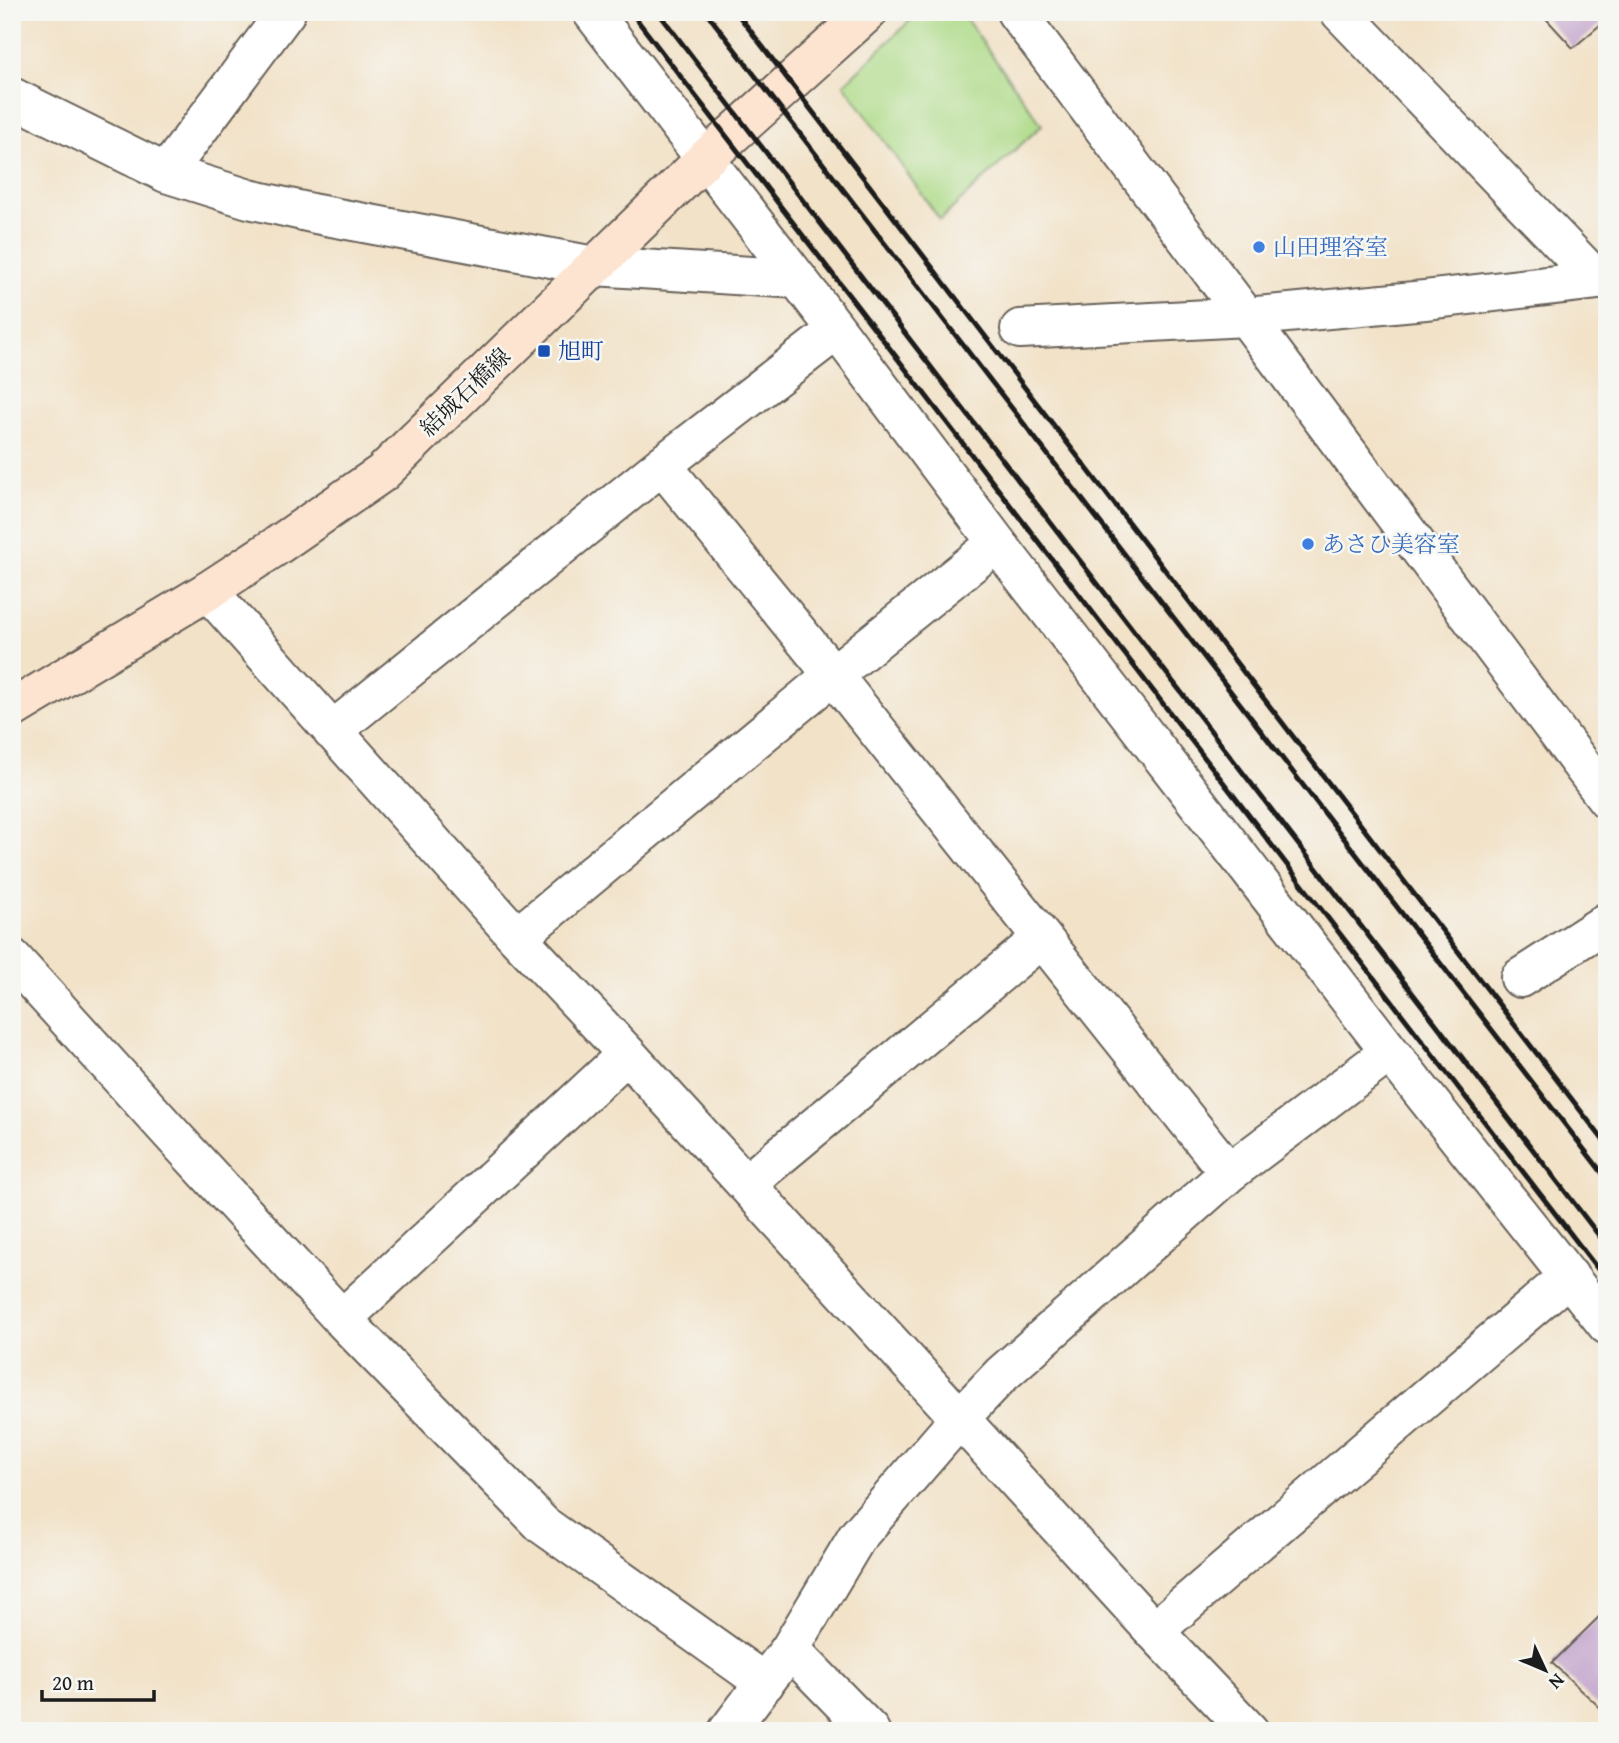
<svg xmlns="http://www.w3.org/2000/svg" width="1619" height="1743" font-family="'Gentium Book Plus','Noto Serif JP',serif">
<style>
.green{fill:#adda87;stroke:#647b52;stroke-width:2}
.building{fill:#c1a3cc}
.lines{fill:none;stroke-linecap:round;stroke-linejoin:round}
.minor-casing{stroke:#676158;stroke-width:42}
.tertiary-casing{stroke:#676158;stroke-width:42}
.secondary-casing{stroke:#676158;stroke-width:42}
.minor{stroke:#fff;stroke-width:38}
.tertiary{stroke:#fff;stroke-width:38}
.secondary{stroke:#fde4d1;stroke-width:38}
.rail{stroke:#1c1c1c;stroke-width:5}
.shop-dot{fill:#3f7fe0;stroke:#f6f6f2;stroke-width:2.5}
.transit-dot{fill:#1a4fb4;stroke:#f6f6f2;stroke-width:2.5}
.labels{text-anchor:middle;stroke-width:5;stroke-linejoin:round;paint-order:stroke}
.shop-label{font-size:23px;fill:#366cbe;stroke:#f6f6f2;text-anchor:start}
.transit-label{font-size:23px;fill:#164399;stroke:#f6f6f2;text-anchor:start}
.street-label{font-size:23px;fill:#1c1c1c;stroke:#f6f6f2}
</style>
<rect width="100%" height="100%" fill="#f6f6f2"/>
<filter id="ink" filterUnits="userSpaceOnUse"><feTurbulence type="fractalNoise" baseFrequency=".0143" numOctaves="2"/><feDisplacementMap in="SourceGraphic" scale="14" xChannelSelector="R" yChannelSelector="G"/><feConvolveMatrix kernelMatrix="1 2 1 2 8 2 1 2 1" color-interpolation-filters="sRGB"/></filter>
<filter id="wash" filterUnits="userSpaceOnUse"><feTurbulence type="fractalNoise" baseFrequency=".00686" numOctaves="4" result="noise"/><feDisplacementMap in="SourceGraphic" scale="28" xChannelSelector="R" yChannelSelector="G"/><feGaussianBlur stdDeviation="1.57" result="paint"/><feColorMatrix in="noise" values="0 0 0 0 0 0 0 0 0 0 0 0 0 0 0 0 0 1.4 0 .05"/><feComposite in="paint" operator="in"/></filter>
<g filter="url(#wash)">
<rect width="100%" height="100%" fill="#f2e2c8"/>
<path class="green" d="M 919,12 L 961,12 L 1042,125 L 940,220 L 844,84 Z"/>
<g id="blocks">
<path class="building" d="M 1540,12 L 1607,12 L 1607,19 L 1573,48 Z
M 1607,1609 L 1607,1714 L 1552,1663 Z"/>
</g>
</g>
<g filter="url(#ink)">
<use href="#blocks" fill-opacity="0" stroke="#676158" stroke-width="2"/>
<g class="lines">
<defs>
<path id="minor" d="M 592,12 L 837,330 L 997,543 L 1390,1052 L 1607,1325
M 1340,12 L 1597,280
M 12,97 L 166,173 L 249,199 L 316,214 L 594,266 L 797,279
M 166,173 L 286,12
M 1020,329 L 1246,317 L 1425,300 L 1607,279
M 662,465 L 833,675 L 1229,1173
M 208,591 L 517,937 L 627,1054 L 1154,1631 L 1249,1731
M 332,731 L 662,465 L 837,330
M 517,937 L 833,675 L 997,543
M 12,958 L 176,1139 L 342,1319 L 543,1525 L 765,1683
M 1520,978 L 1607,922
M 746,1184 L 1042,938
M 342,1319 L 627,1054
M 1154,1631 L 1569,1276
M 790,1649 L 870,1731
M 728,1731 L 790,1649 L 857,1537 L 959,1419 L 1001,1375 L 1229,1173 L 1390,1052"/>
<path id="tertiary" d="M 1016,12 L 1246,317 L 1607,799"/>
<path id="secondary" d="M 12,709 L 208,591 L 278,545 L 382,473 L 705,159 L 868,12"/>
</defs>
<use href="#minor" class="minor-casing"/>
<use href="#tertiary" class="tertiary-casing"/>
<use href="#secondary" class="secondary-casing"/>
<use href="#minor" class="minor"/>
<use href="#tertiary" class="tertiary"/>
<use href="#secondary" class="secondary"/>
<path class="rail" d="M 631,12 L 1607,1281
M 658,12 L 1607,1246
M 706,12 L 1607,1179
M 736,12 L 1607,1145"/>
</g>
</g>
<g class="shop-dot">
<circle cx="1259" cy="247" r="7"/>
<circle cx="1308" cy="544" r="7"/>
</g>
<rect class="transit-dot" x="537" y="344" width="14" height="14" rx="3.5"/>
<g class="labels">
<g class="shop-label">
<text x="1273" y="255">山田理容室</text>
<text x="1322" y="552">あさひ美容室</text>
</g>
<g class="transit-label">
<text x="558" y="359">旭町</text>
</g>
<g class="street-label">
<text transform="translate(465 392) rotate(-44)" y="8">結城石橋線</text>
</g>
</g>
<rect width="1619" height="1743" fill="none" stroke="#f6f6f2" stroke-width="42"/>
<g transform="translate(1545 1670) rotate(134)" stroke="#f6f6f2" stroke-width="5" paint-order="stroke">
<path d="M0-5L12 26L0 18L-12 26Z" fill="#1c1c1c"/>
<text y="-10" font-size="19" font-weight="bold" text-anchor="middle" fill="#1c1c1c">N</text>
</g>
<path d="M42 1690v10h112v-10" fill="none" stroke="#1c1c1c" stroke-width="3.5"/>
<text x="52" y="1690" font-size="21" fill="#1c1c1c" stroke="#f6f6f2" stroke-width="5" paint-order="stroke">20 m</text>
</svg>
